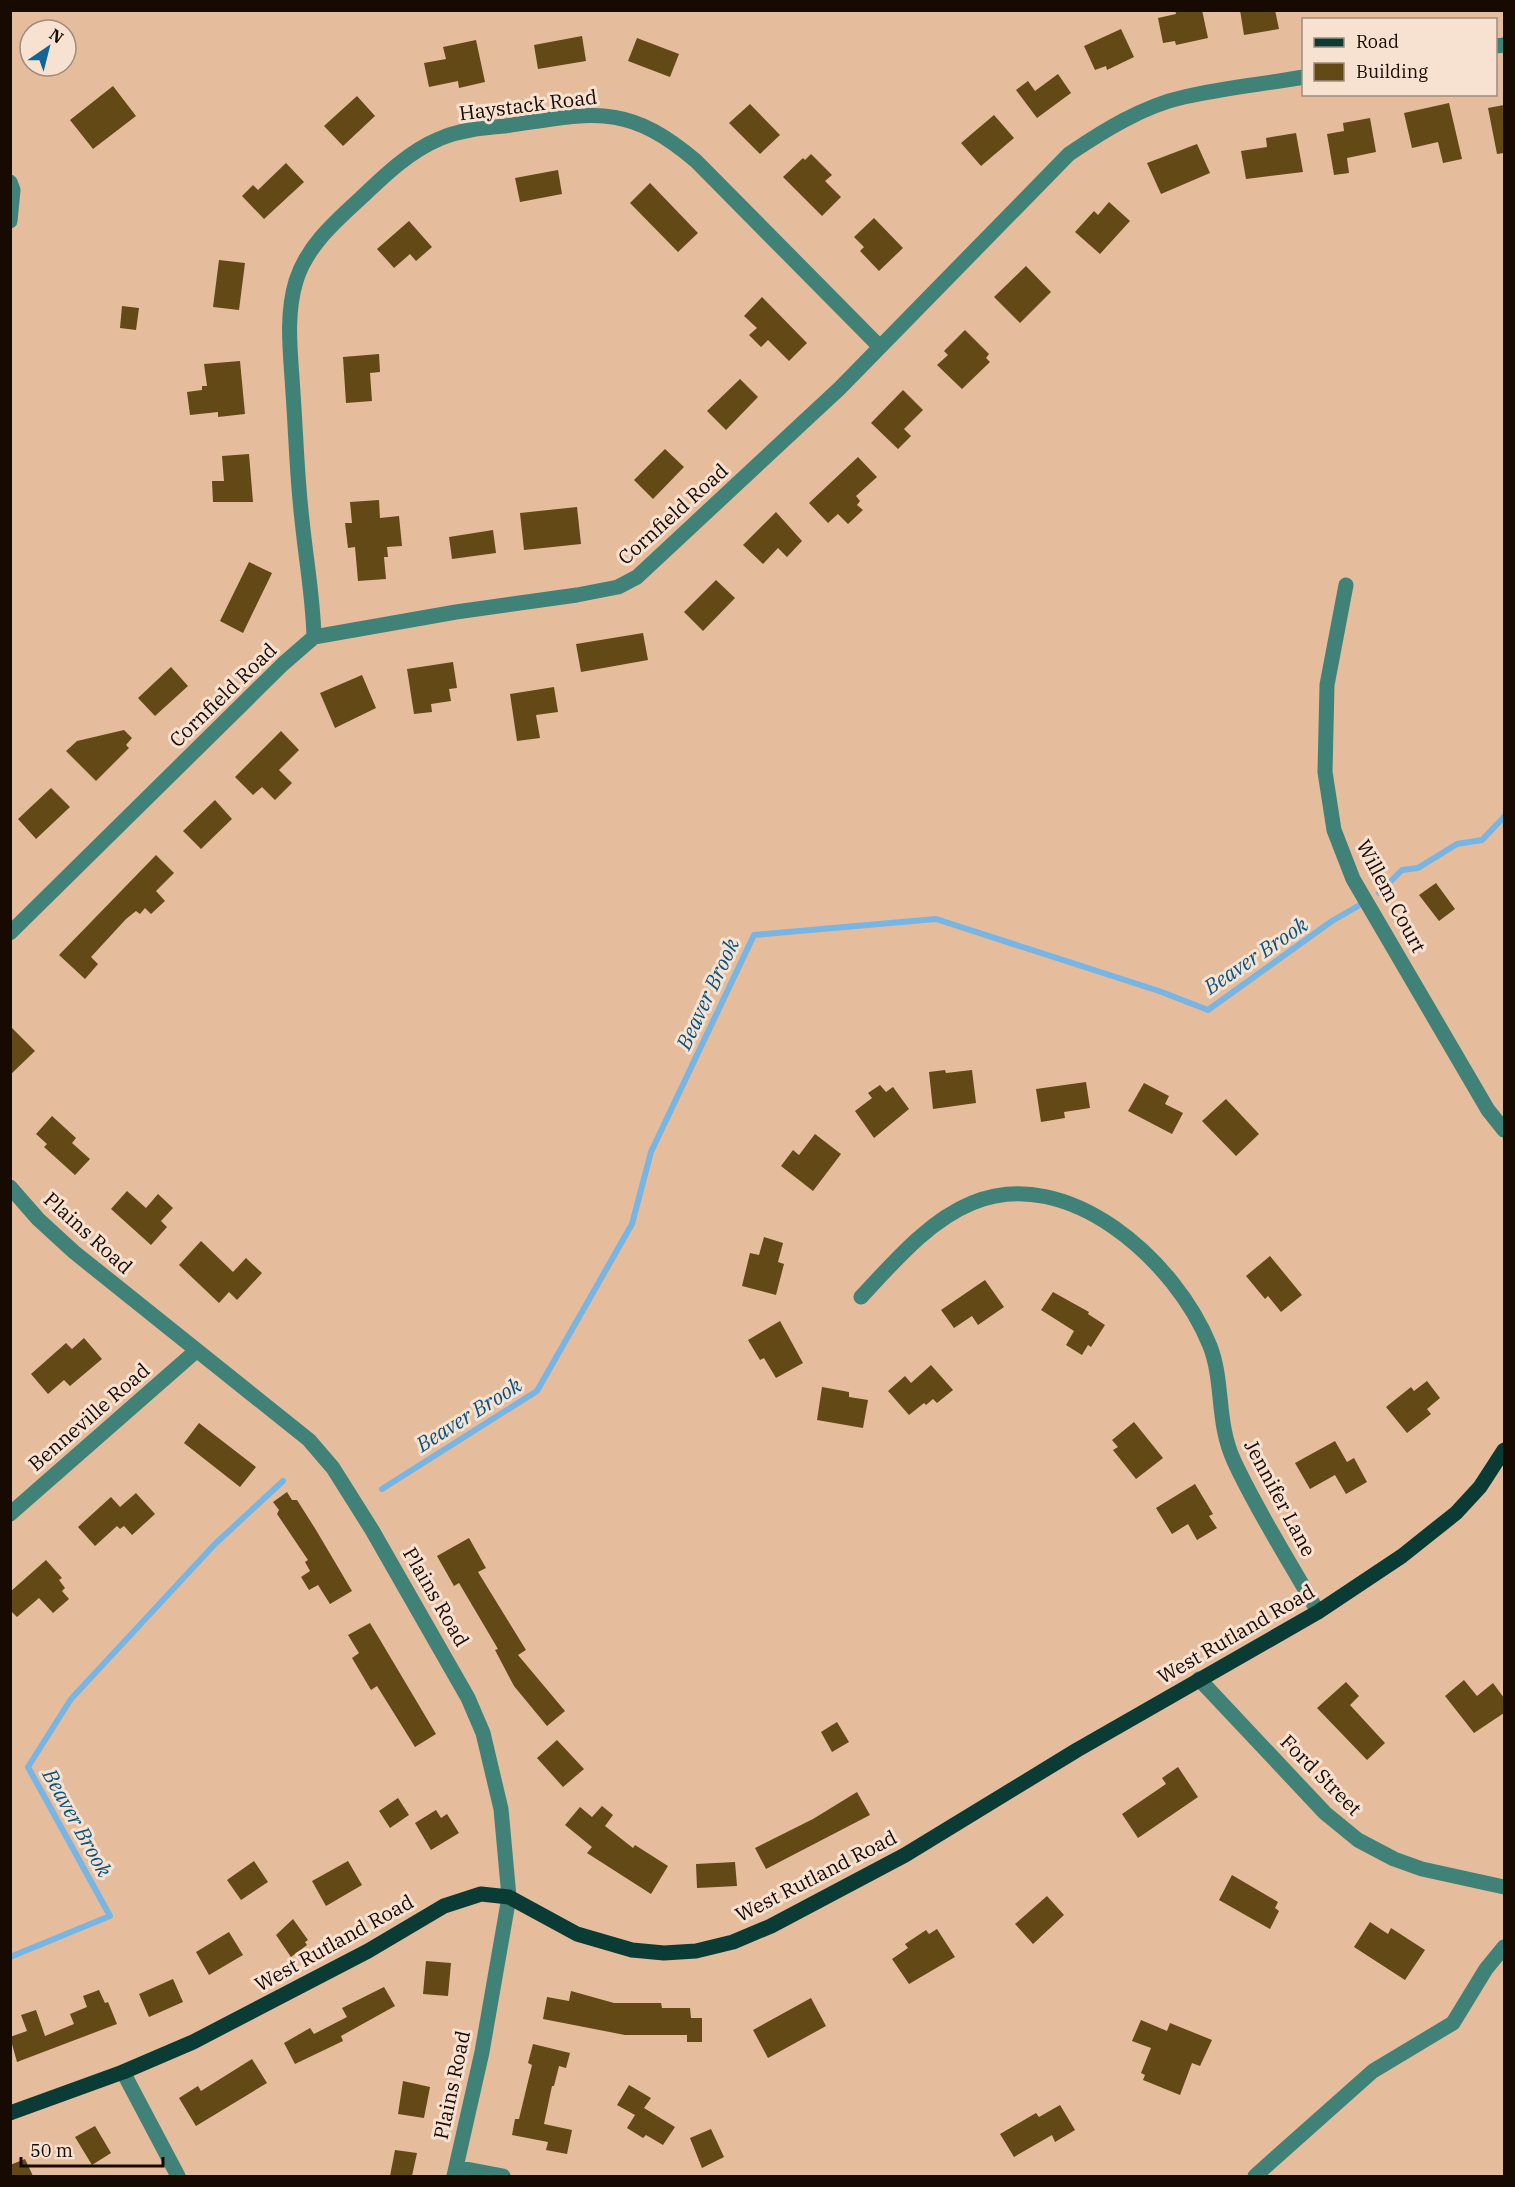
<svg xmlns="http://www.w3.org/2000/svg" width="1515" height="2187" font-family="'IBM Plex Serif',serif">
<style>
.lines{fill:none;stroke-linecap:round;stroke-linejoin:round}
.stream{stroke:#77b5e4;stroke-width:6}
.building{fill:#624915}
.minor{stroke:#408277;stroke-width:15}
.major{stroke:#0a3c35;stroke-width:15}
.labels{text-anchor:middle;stroke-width:6;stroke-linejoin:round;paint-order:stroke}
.street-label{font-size:20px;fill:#170a01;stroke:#f7e2d1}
.water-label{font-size:21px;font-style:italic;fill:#065481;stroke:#f7e2d1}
</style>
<rect width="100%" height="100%" fill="#e5bd9c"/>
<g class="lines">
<path class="stream" d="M 1379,893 L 1402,870 L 1418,868 L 1457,844 L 1482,840 L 1504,817
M 382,1489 L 537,1391 L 632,1224 L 651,1152 L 754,935 L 936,919 L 1159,991 L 1208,1010 L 1332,921 L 1358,906
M 10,1957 L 110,1916 L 28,1767 L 71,1699 L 215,1544 L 283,1481"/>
</g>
<path class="building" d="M 1175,10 L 1202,10 L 1208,38 L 1176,45 L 1175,41 L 1163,43 L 1158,18 L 1176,14 Z
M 1240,10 L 1275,10 L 1279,29 L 1244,35 Z
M 1121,29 L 1134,57 L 1107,70 L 1106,66 L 1095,70 L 1084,46 Z
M 582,36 L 586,61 L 538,69 L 534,45 Z
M 637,38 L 679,54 L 670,77 L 628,61 Z
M 476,40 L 485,82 L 459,88 L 458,81 L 429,87 L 424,63 L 446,59 L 443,47 Z
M 1058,74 L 1071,93 L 1037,118 L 1016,90 L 1028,81 L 1035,91 Z
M 113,86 L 136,116 L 93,149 L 70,120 Z
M 357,96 L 375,116 L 343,146 L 324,126 Z
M 1449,103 L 1462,159 L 1443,163 L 1438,142 L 1412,148 L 1404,113 Z
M 750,104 L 780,135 L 760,154 L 729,123 Z
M 1504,105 L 1504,153 L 1497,154 L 1488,108 Z
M 994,115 L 1014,138 L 981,166 L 961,143 Z
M 1370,118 L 1376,152 L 1347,158 L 1349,173 L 1334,175 L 1327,134 L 1344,131 L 1343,123 Z
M 1296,133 L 1303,172 L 1246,179 L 1241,151 L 1267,147 L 1266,138 Z
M 1197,144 L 1210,173 L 1161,194 L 1147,163 Z
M 811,154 L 832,175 L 825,181 L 841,197 L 822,216 L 783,177 L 803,158 L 805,160 Z
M 286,163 L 304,182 L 264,219 L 242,196 L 253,185 L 258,190 Z
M 558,170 L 562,194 L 520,202 L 515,178 Z
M 650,183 L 698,233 L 678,252 L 630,203 Z
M 1109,202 L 1130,221 L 1100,254 L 1075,232 L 1094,211 L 1098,215 Z
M 874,218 L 903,248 L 879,271 L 860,251 L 864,247 L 854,237 Z
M 409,221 L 432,247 L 416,261 L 410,254 L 394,268 L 377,249 Z
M 219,260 L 245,263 L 239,310 L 213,307 Z
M 1026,266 L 1051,292 L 1020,323 L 994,297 Z
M 762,297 L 807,343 L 789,361 L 768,340 L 761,347 L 749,335 L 757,328 L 744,316 Z
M 122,306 L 139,308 L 136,330 L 120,328 Z
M 965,330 L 989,354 L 986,358 L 990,362 L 962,389 L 937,365 L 948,355 L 944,351 Z
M 379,354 L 380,372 L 370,373 L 372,401 L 346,403 L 343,357 Z
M 240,361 L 245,414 L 218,417 L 218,412 L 190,415 L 187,392 L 202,390 L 202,386 L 207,386 L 204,364 Z
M 740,379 L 758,397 L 726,430 L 707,411 Z
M 903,390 L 923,410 L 904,429 L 911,436 L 898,449 L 871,423 Z
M 665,449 L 684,467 L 653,499 L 634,480 Z
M 249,454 L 253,502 L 213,502 L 212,481 L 224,481 L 222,456 Z
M 858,457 L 877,477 L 856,496 L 860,501 L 857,505 L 863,510 L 848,524 L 838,514 L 828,523 L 809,503 Z
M 379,500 L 380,518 L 399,516 L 402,546 L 387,547 L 388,557 L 384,557 L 386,579 L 358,581 L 355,547 L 348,548 L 345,523 L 352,523 L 350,502 Z
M 577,507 L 581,544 L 524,550 L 520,513 Z
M 776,512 L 802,541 L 787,557 L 778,548 L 763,564 L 743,545 Z
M 493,530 L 496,553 L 452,559 L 449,537 Z
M 249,562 L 272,573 L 243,633 L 220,621 Z
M 716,580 L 735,598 L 703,631 L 684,612 Z
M 643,633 L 648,660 L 581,672 L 576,644 Z
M 453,662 L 457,688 L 449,689 L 451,701 L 431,704 L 432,712 L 414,714 L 407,669 Z
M 171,667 L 188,686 L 155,716 L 138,698 Z
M 362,675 L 376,708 L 335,728 L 320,693 Z
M 554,687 L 558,712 L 536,715 L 540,738 L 517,741 L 510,694 Z
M 124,730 L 132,738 L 126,745 L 129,748 L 96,781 L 66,751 L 77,741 Z
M 281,731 L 299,750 L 279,770 L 292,783 L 275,800 L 262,787 L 253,795 L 235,777 Z
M 51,788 L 70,807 L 36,839 L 18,819 Z
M 215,800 L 232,819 L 201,849 L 183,831 Z
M 156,855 L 174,873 L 156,891 L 165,901 L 151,914 L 145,908 L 140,914 L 136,911 L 126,919 L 91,957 L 98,964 L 85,979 L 59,955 Z
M 1436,883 L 1455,909 L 1439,921 L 1419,895 Z
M 10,1026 L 35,1051 L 10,1075 Z
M 945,1070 L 946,1073 L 972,1070 L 976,1103 L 933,1109 L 929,1072 Z
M 1086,1082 L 1090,1108 L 1064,1112 L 1065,1118 L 1041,1122 L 1036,1089 Z
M 1144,1083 L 1169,1096 L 1165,1104 L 1183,1113 L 1172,1134 L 1128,1111 Z
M 880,1085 L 886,1092 L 893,1087 L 909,1109 L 874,1138 L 855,1111 L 872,1098 L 868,1093 Z
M 1226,1099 L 1259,1134 L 1236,1156 L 1202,1121 Z
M 52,1116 L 76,1138 L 72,1143 L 90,1159 L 75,1175 L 44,1147 L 47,1144 L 36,1134 Z
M 815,1134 L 841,1154 L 813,1191 L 781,1166 L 793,1150 L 799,1155 Z
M 127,1191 L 146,1208 L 158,1194 L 173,1208 L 161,1221 L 167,1227 L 151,1245 L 111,1209 Z
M 764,1237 L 783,1243 L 778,1262 L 784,1264 L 776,1295 L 742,1286 L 750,1253 L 759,1255 Z
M 201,1241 L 233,1272 L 246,1258 L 262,1273 L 237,1300 L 229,1292 L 219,1303 L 179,1265 Z
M 1270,1256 L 1302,1295 L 1281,1312 L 1268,1296 L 1265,1299 L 1246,1276 Z
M 985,1280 L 1004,1307 L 978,1325 L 972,1316 L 954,1328 L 941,1310 Z
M 1053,1292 L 1089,1312 L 1088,1314 L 1105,1325 L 1091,1347 L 1088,1345 L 1082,1355 L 1066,1345 L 1074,1331 L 1041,1310 Z
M 780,1321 L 803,1363 L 776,1378 L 764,1358 L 760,1360 L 748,1340 Z
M 84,1338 L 102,1359 L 70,1386 L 64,1380 L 48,1394 L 31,1374 L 66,1343 L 72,1349 Z
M 931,1365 L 953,1390 L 937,1403 L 933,1399 L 926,1405 L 924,1403 L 909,1415 L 888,1391 L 905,1376 L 911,1383 Z
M 1427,1381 L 1440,1398 L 1427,1409 L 1431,1414 L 1407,1433 L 1386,1407 L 1411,1387 L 1414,1391 Z
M 822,1387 L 849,1392 L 849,1397 L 868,1400 L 863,1428 L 817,1420 Z
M 1134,1422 L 1163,1458 L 1136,1479 L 1113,1450 L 1118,1447 L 1112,1440 Z
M 199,1423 L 256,1467 L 240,1487 L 184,1443 Z
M 1335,1441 L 1347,1462 L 1354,1458 L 1367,1482 L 1346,1494 L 1335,1475 L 1310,1489 L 1295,1463 Z
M 1195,1484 L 1213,1514 L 1209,1516 L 1217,1528 L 1197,1540 L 1188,1524 L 1172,1534 L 1156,1508 Z
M 287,1492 L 292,1500 L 297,1500 L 316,1530 L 352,1591 L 330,1604 L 318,1585 L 309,1590 L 301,1577 L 310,1571 L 305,1562 L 308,1560 L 277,1514 L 279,1510 L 273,1502 Z
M 136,1493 L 155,1514 L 132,1535 L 124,1526 L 120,1529 L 117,1526 L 95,1546 L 78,1527 L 111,1497 L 120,1507 Z
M 469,1538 L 486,1568 L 478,1572 L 526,1650 L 518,1655 L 565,1711 L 547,1726 L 514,1686 L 495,1650 L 498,1649 L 459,1583 L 454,1586 L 437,1556 Z
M 46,1560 L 62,1578 L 59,1580 L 65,1588 L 62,1591 L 69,1599 L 53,1613 L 39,1598 L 17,1617 L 10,1610 L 10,1592 Z
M 370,1623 L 436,1734 L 415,1747 L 377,1686 L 371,1690 L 352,1658 L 359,1653 L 348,1635 Z
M 1464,1680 L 1477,1696 L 1493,1683 L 1504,1698 L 1504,1713 L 1474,1733 L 1445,1696 Z
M 1346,1682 L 1359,1696 L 1350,1705 L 1385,1743 L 1367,1760 L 1317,1708 Z
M 837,1722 L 849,1742 L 832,1752 L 821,1732 Z
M 557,1740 L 584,1769 L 563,1787 L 537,1758 Z
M 1178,1767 L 1198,1797 L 1138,1838 L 1122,1814 L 1166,1784 L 1162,1778 Z
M 857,1792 L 870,1815 L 766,1869 L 755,1848 L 813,1819 Z
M 398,1798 L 409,1815 L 390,1828 L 379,1811 Z
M 602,1806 L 613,1815 L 605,1826 L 633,1848 L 635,1845 L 668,1866 L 651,1894 L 587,1853 L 592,1847 L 565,1825 L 580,1807 L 592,1817 Z
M 436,1810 L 441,1818 L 447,1814 L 459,1833 L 431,1850 L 415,1823 Z
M 254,1861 L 268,1882 L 241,1900 L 227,1880 Z
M 348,1861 L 362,1885 L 326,1906 L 312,1881 Z
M 735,1862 L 737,1886 L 697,1888 L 696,1864 Z
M 1232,1875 L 1278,1902 L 1275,1908 L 1279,1911 L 1270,1929 L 1219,1900 Z
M 1047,1896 L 1064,1915 L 1033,1944 L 1015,1924 Z
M 293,1919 L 308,1940 L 305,1942 L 307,1945 L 291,1957 L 276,1935 Z
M 1370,1922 L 1388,1934 L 1391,1928 L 1425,1950 L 1405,1980 L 1354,1947 Z
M 937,1929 L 955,1957 L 909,1984 L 892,1959 L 908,1948 L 905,1944 L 926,1930 L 929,1934 Z
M 229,1932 L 243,1955 L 209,1975 L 196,1952 Z
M 426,1961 L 451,1963 L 448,1996 L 423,1994 Z
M 173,1979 L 183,2002 L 149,2017 L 139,1994 Z
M 384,1987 L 395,2006 L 341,2036 L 343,2041 L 295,2064 L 284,2043 L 310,2028 L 314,2034 L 347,2017 L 342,2008 Z
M 99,1990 L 105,2003 L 108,2002 L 117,2024 L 17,2062 L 10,2037 L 27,2031 L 21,2015 L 36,2010 L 45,2036 L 74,2024 L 70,2014 L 87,2007 L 83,1996 Z
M 571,1991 L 614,2003 L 661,2003 L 662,2008 L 690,2008 L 691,2018 L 702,2018 L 702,2042 L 687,2042 L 687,2035 L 625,2035 L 543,2019 L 547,1997 L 569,2001 Z
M 811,1998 L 826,2026 L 768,2058 L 753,2030 Z
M 1141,2020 L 1167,2031 L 1170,2023 L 1212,2040 L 1200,2066 L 1192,2063 L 1180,2095 L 1143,2080 L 1145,2075 L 1141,2073 L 1151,2048 L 1132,2041 Z
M 533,2044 L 570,2053 L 566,2068 L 559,2066 L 554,2086 L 552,2086 L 544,2124 L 572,2130 L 567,2154 L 546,2150 L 548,2142 L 512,2135 L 515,2119 L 519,2119 L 532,2065 L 528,2063 Z
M 252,2059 L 267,2083 L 196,2126 L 179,2098 L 198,2086 L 201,2091 Z
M 403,2081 L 430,2087 L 424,2118 L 398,2114 Z
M 629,2085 L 651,2098 L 644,2108 L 675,2127 L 663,2145 L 646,2135 L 643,2138 L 627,2128 L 635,2115 L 617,2105 Z
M 1060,2105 L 1075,2130 L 1055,2142 L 1052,2135 L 1014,2157 L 1000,2134 L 1036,2113 L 1039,2117 Z
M 95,2126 L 111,2153 L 92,2165 L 75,2137 Z
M 711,2129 L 724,2157 L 702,2168 L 690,2138 Z
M 395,2150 L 417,2153 L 412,2176 L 390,2176 Z
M 25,2159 L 33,2176 L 10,2176 L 10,2165 Z"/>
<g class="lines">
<path class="minor" d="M 1496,46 L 1504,45
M 10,182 L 13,190 L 10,221
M 1346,585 L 1327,685 L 1325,772 L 1334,830 L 1353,879 L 1488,1110 L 1504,1130
M 314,637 C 313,597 306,560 302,520 C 297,478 296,435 293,393 C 291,356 285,317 296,281 C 307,245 337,220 363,196 C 385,175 410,151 439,139 C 459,130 483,128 505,126 C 590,114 625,100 696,161 L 879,346
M 10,933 L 283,664 L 314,637 L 456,612 L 577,595 L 618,587 L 637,577 L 840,388 L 1069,154 C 1103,131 1143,106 1184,97 C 1223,88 1264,84 1304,77
M 10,1187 L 38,1219 L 74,1252 L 309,1440 L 333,1468 L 372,1530 L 468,1698 L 483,1733 L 501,1809 L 509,1897 L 482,2052 L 454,2176
M 861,1297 C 893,1263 928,1221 972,1203 C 1068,1163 1176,1261 1210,1346 C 1224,1382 1216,1422 1234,1461 C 1258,1513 1290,1562 1318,1612
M 10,1514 L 196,1351
M 1199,1679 L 1325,1813 L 1358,1840 L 1394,1859 L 1422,1869 L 1504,1887
M 123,2072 L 178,2176
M 456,2167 L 503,2176
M 1255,2176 L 1373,2071 L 1453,2023 L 1486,1969 L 1504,1947"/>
<path class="major" d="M 10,2113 L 123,2072 L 193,2042 L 368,1951 L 444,1906 L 481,1894 L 509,1897 L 577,1934 L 632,1950 L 664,1953 L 696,1951 L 733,1942 L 771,1926 L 905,1855 L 1077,1750 L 1318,1612 L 1402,1556 L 1456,1513 L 1480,1487 L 1504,1450"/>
</g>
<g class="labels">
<g class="street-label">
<text transform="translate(528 105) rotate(-7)" y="7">Haystack Road</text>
<text transform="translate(673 514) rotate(-42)" y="7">Cornfield Road</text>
<text transform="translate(223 695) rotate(-44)" y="7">Cornfield Road</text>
<text transform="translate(1391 896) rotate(62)" y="7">Willem Court</text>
<text transform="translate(88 1233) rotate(42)" y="7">Plains Road</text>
<text transform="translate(89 1417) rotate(-41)" y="7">Benneville Road</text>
<text transform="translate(1280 1498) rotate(62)" y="7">Jennifer Lane</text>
<text transform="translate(436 1597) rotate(60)" y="7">Plains Road</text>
<text transform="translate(1236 1634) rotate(-30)" y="7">West Rutland Road</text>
<text transform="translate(1321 1775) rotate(45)" y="7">Ford Street</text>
<text transform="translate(816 1876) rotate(-27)" y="7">West Rutland Road</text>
<text transform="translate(334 1943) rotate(-29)" y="7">West Rutland Road</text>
<text transform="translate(452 2085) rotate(-78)" y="7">Plains Road</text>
</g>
<g class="water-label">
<text transform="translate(1256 956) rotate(-34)" y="7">Beaver Brook</text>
<text transform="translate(708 994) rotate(-65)" y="7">Beaver Brook</text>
<text transform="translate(469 1415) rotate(-32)" y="7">Beaver Brook</text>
<text transform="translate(77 1823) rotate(61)" y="7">Beaver Brook</text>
</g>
</g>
<rect width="1515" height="2187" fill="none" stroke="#170a01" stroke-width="24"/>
<rect x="1302" y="18" width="195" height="78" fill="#f7e2d1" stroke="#9d8c7e" stroke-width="1.5"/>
<rect x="1314" y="38" width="30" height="9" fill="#0a3c35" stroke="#9d8c7e" stroke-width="1.5"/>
<text x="1356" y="48" font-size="18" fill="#170a01">Road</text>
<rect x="1314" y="63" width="30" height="18" fill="#624915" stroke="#9d8c7e" stroke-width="1.5"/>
<text x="1356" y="78" font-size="18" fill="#170a01">Building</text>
<g transform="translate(48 48) rotate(35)"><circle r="28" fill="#f7e2d1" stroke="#9d8c7e" stroke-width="1.5"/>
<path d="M0-4.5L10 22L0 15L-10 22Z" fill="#136597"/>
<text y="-9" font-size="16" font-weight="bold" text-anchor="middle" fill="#170a01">N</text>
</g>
<path d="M21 2157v9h142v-9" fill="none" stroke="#170a01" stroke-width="3"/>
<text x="30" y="2157" font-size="18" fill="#170a01" stroke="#f7e2d1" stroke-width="4.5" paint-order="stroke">50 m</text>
</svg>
